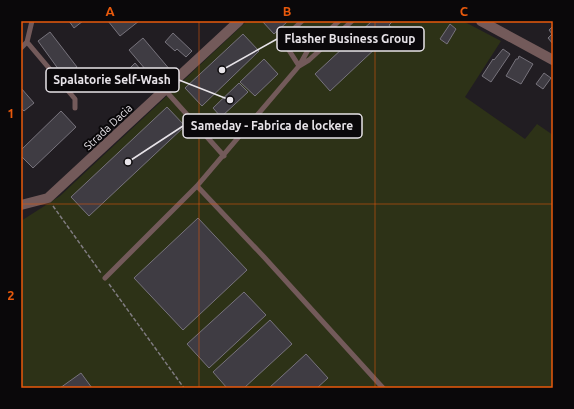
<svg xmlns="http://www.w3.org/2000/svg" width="574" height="409" font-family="Ubuntu,sans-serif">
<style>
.green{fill:#2d3217}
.building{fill:#3f3c43;stroke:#77737c}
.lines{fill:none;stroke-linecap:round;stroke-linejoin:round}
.path{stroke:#807c81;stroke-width:1.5;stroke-dasharray:4 2;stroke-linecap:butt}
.lane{stroke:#735a5a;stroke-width:5}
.street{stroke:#735a5a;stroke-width:10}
.grid{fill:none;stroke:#e8590c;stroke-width:1;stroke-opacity:0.55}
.labels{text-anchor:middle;stroke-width:4;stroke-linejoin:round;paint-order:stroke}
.street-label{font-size:11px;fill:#e7e3e8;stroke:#0a080a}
.leader{fill:none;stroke:#e7e3e8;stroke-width:1.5}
.callout-dot{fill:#e7e3e8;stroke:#0a080a;stroke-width:1.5}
.callout{fill:#0a080a;stroke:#e7e3e8;stroke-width:1.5}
.callout-label{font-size:12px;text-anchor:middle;font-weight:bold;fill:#e7e3e8}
.neatline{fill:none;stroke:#e8590c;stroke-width:1.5}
.grid-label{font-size:13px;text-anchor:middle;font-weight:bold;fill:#e8590c}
</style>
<rect width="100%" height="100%" fill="#211d22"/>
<path class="green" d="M 247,21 L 463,21 L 501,41 L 465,97 L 525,139 L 537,124 L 553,135 L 553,388 L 21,388 L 21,221 L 60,196 Z"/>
<path class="building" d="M 69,21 L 83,21 L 74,28 Z
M 108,21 L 139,21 L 120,36 Z
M 262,21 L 288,21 L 274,34 Z
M 372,21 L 393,21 L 389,25 L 394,31 L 330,91 L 315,74 Z
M 450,24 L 456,29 L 447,44 L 440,39 Z
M 553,26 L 553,44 L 548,38 L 552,34 L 549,30 Z
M 50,32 L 77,67 L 64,77 L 38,41 Z
M 173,33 L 192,51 L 186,57 L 177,49 L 175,51 L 165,42 Z
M 243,34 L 259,51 L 202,106 L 185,88 Z
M 143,38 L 171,71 L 157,83 L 129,50 Z
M 503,49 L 510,54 L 491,82 L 482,76 L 493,59 L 494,60 Z
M 519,56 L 533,64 L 521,84 L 506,76 L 516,59 L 518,59 Z
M 264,59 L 278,74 L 255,96 L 240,82 Z
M 135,63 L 152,83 L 144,90 L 128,70 Z
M 544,73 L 551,78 L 543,89 L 536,84 Z
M 239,83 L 248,92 L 221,117 L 213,108 Z
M 21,88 L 34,103 L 24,111 L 21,108 Z
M 167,107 L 185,126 L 89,216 L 71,197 Z
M 61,111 L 76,127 L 33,168 L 21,156 L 21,150 Z
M 198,218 L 247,270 L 183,330 L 134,278 Z
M 244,292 L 266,315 L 209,368 L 187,344 Z
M 270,320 L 292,344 L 244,388 L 227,388 L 213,372 Z
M 306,354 L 328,378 L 317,388 L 269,388 Z
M 81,373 L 92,388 L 60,388 Z"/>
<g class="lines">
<path class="path" d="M 53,206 L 101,273
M 109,284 L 184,388"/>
<path class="lane" d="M 27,42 L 75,99 L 75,108
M 21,48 L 27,42 L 32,21
M 299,66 L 309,60 L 352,21
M 299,66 L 285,44 L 286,36 L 302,21
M 165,90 L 224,156
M 197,186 L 264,257 L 383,388
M 105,278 L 197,186 L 299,66 L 308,50 L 339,21"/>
<path class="street" d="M 481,21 L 553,60
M 21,205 L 48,198 L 239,21"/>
</g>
<path class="grid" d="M 199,21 L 199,388M 375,21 L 375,388M 21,204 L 553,204"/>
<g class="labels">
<g class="street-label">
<text transform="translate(108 127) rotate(-43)" y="4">Strada Dacia</text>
</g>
</g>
<path class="leader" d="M222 70L277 39M230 100L179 80M128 162L183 126"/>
<g class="callout-dot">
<circle cx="222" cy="70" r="4"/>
<circle cx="230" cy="100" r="4"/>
<circle cx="128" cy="162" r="4"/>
</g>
<g class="callout">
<rect x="277" y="27" width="147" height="24" rx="4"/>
<rect x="46" y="68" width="133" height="24" rx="4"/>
<rect x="183" y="114" width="179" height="24" rx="4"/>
</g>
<g class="callout-label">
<text x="350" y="43">Flasher Business Group</text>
<text x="112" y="84">Spalatorie Self-Wash</text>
<text x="272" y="130">Sameday - Fabrica de lockere</text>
</g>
<rect width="574" height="409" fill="none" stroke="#0a080a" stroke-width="44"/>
<rect x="22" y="22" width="530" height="365" class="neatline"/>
<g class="grid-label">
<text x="110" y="16">A</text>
<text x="287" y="16">B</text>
<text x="464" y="16">C</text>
<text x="11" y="118">1</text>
<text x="11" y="300">2</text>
</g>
</svg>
